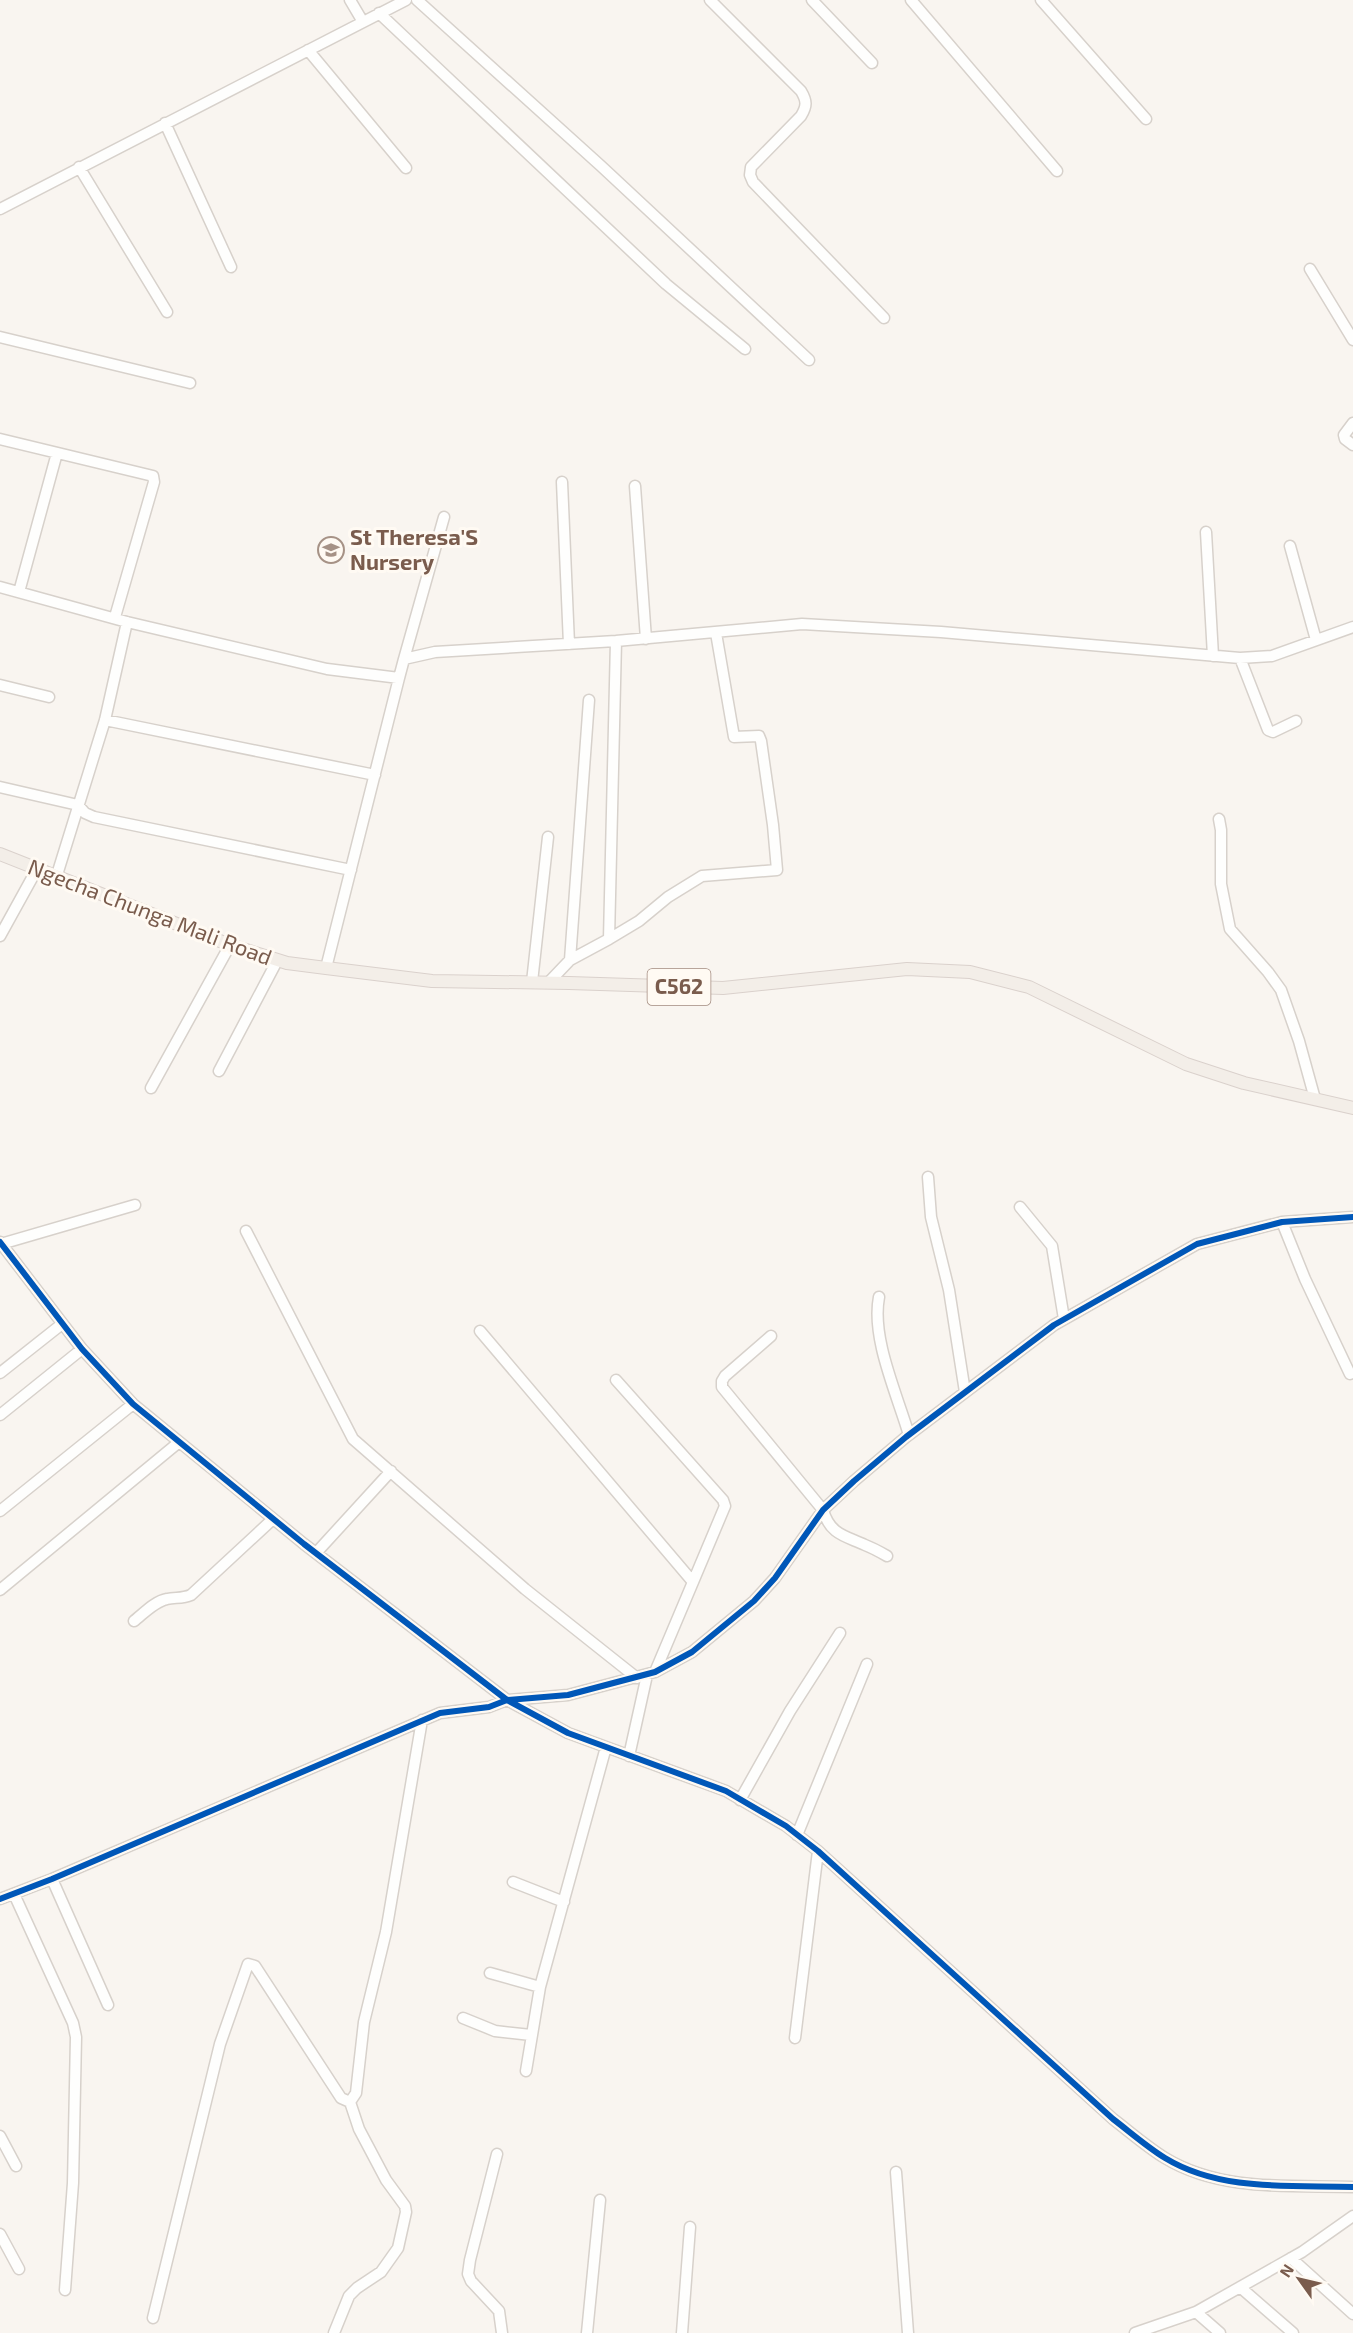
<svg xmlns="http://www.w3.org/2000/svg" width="1353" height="2333" font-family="'Exo 2',sans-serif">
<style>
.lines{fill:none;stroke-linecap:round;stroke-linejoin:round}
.minor-casing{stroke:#d7d1cb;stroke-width:13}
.major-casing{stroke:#dad1cc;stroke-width:14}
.minor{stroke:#fefefd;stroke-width:10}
.major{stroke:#f3eee8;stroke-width:12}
.cycleway-casing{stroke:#fffaf3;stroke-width:10}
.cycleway{stroke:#0057b8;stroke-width:6}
.labels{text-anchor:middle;stroke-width:6;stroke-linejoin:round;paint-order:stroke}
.shield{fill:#fffaf3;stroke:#a28b7f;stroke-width:1.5}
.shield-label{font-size:21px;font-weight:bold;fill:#7a5c4d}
.poi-label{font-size:22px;font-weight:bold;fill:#7a5c4d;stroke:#fffaf3;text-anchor:start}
.street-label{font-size:22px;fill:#7a5c4d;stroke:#fffaf3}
</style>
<rect width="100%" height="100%" fill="#f9f5f0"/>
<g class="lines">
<defs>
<path id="minor" d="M 350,0 L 363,22
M 417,0 L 601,166 L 809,360
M 710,0 L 801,91 C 807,101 807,106 801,116 L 751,167 L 750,175 L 753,182 L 884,318
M 812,0 L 872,63
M 911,0 L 1057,171
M 1041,0 L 1146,119
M 379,13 L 666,284 L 745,349
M 308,50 L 406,168
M 165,123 L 231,267
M 79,167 L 167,312
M 0,209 L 406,0
M 1310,269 L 1353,340
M 0,337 L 190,383
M 1353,423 L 1344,435 L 1345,439 L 1353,445
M 0,439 L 153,476 L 154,482 L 115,617
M 562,482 L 569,644
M 635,486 L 646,639
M 1206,532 L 1213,656
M 1290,546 L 1316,640
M 0,587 L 127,622 L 327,669 L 399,678 L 326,968
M 19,592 L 57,453
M 1240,658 L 1268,730 L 1273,732 L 1296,721
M 404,659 L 444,517
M 399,678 L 404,659 L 435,652 L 616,641 L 802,624 L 941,632 L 1240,658 L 1272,656 L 1353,627
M 0,685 L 49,697
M 105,720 L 375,775
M 0,787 L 78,805 L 85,813 L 94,817 L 351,870
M 1219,819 L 1221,830 L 1221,884 L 1230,929 L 1268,972 L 1281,990 L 1299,1041 L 1315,1099
M 56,878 L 105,720 L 127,622
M 0,936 L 37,869
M 609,939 L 639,921 L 668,897 L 702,876 L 777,870 L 773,825 L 761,741 L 759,736 L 734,737 L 716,633
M 570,960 L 589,700
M 532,982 L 548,837
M 549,982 L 570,960 L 609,939 L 616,641
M 219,1071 L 277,961
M 151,1088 L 230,945
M 928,1177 L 931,1217 L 949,1290 L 965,1392
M 1020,1207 L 1052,1246 L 1064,1319
M 1282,1222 L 1305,1279 L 1350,1374
M 246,1231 L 353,1439 L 525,1589 L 637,1678
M 0,1242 L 82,1349 L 133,1404 L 304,1544 L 507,1700 L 568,1733 L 726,1791 L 786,1826 L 818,1851 L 1113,2119 C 1130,2132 1147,2147 1165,2158 C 1221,2192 1290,2185 1353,2187
M 1,1244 L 135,1205
M 879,1297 C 871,1338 897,1394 909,1435
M 480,1331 L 693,1582 L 655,1672
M 771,1336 L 725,1376 L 722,1381 L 722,1387 L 823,1510 C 830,1535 846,1536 865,1545 C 873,1548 880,1552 887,1556
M 0,1373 L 62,1324
M 616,1380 L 723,1500 L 725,1506 L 693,1582
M 0,1415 L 82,1349
M 0,1511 L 133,1404
M 316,1553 L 391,1471
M 0,1590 L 178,1443
M 134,1621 C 143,1614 155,1601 167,1599 C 175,1597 182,1599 191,1595 L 273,1519
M 629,1756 L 647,1675
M 740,1800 L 790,1711 L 840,1633
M 797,1835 L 867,1664
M 52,1879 L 108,2005
M 513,1882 L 564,1902
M 14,1894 L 73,2023 L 76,2037 L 73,2183 L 65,2290
M 0,1899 L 52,1879 L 440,1713 L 489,1707 L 507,1700 L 568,1695 L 655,1672 L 692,1652 L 754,1601 L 775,1578 L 823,1510 L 854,1481 L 906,1437 L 1054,1325 L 1197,1244 L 1282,1222 L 1353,1217
M 490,1973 L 540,1987
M 463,2018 L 495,2031 L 531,2035
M 795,2038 L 818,1851
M 526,2071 L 540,1987 L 606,1747
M 0,2136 L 16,2166
M 497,2154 L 470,2260 L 468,2274 L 471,2281 L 499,2311 L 502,2333
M 896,2172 L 908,2333
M 0,2234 L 19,2269
M 1291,2258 L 1353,2314
M 1240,2287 L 1293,2333
M 1196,2312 L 1220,2333
M 153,2318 L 220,2044 L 248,1964 L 255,1966 L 341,2098 L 350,2102
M 334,2333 L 349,2296 L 357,2288 L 381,2272 L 398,2248 L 406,2212 L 405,2206 L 386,2180 L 359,2129 L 350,2102 L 356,2093 L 364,2022 L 386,1932 L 422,1720
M 587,2333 L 600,2200
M 682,2333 L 690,2227
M 1135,2333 L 1196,2312 L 1302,2252 L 1353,2216"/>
<path id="major" d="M 0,854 L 230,945 L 287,963 L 326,968 L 432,981 L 569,983 L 723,988 L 907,969 L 970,972 L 1029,987 L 1186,1064 L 1244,1083 L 1353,1108"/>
</defs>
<use href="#minor" class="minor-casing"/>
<use href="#major" class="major-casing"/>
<use href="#minor" class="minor"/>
<use href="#major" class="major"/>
<defs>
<path id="cycleway" d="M 0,1242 L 82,1349 L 133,1404 L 304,1544 L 507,1700 L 568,1733 L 726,1791 L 786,1826 L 818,1851 L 1113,2119 C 1130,2132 1147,2147 1165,2158 C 1221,2192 1290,2185 1353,2187
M 0,1899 L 52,1879 L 440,1713 L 489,1707 L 507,1700 L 568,1695 L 655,1672 L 692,1652 L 754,1601 L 775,1578 L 823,1510 L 854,1481 L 906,1437 L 1054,1325 L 1197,1244 L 1282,1222 L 1353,1217"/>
</defs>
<use href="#cycleway" class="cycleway-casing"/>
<use href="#cycleway" class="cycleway"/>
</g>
<defs>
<symbol id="school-ring" viewBox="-11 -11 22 22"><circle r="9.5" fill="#fffaf3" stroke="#a69286" stroke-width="1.5"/><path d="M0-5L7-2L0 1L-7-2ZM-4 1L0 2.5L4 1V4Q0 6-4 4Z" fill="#a69286"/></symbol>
</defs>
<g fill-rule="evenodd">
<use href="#school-ring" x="316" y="535" width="30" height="30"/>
</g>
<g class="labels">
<rect class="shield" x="647.5" y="969" width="63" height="36" rx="4.5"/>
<g class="shield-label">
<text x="679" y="994">C562</text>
</g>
<g class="poi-label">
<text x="350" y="545">St Theresa'S<tspan x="350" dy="25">Nursery</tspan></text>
</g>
<g class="street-label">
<text transform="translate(150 912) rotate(21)" y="8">Ngecha Chunga Mali Road</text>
</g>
</g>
<g transform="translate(1299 2279) rotate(304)" stroke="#fffaf3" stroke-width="4.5" paint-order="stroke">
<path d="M0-4.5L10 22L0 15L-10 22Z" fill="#7a5c4d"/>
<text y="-9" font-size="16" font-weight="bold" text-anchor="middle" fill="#7a5c4d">N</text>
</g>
</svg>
